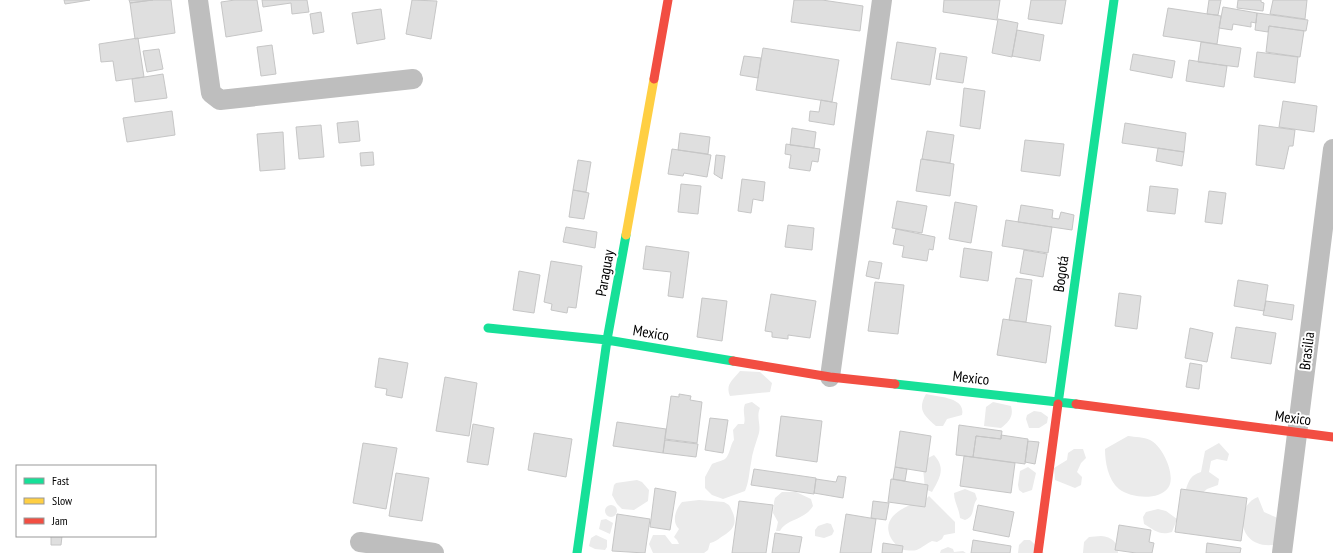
<svg xmlns="http://www.w3.org/2000/svg" width="1333" height="553" font-family="'PT Sans Narrow',sans-serif">
<style>
.green{fill:#ebebeb}
.building{fill:#dfdfdf;stroke:#c6c6c6}
.lines{fill:none;stroke-linecap:round;stroke-linejoin:round}
.street{stroke:#bebebe;stroke-width:20}
.fast{stroke:#16e098;stroke-width:9}
.slow{stroke:#ffcf43;stroke-width:9}
.jam{stroke:#f24e42;stroke-width:9}
.labels{text-anchor:middle;stroke-width:4;stroke-linejoin:round;paint-order:stroke}
.street-label{font-size:15px;fill:#000;stroke:#fff}
</style>
<rect width="100%" height="100%" fill="#fff"/>
<path class="green" d="M 740,371 L 760,372 L 772,383 L 770,392 L 730,396 C 725,384 733,380 740,371 Z
M 926,394 C 938,397 966,397 962,415 L 947,419 L 943,426 L 936,426 C 924,415 917,410 926,394 Z
M 752,402 L 760,408 C 756,417 761,424 759,433 C 756,443 752,453 751,463 C 749,473 749,482 745,491 L 723,499 L 712,495 L 705,488 L 705,477 L 712,464 C 716,462 722,461 725,459 C 730,455 730,445 734,440 L 733,430 L 738,424 L 744,424 C 746,417 742,412 745,404 Z
M 993,402 L 1011,406 C 1014,416 1009,422 1001,428 L 984,426 L 986,407 Z
M 1034,411 L 1041,412 L 1048,417 L 1047,423 L 1039,428 L 1029,428 L 1026,419 L 1027,415 Z
M 1128,436 C 1135,437 1144,437 1150,440 C 1162,445 1177,476 1168,488 C 1158,501 1131,498 1119,489 C 1108,480 1105,462 1105,449 Z
M 1219,443 L 1229,454 L 1227,461 L 1217,459 L 1211,461 L 1209,472 L 1219,479 L 1218,485 L 1207,489 L 1198,497 L 1190,496 L 1186,489 C 1189,480 1191,475 1201,472 L 1205,451 Z
M 1074,449 L 1083,449 L 1086,458 L 1081,463 L 1077,472 L 1082,477 L 1081,485 L 1075,488 L 1055,480 L 1054,468 L 1067,460 L 1068,453 Z
M 934,455 C 946,468 940,478 932,492 L 925,489 L 923,468 L 926,459 Z
M 1028,467 L 1036,473 L 1032,490 L 1023,493 L 1019,490 L 1018,485 L 1020,471 Z
M 637,480 L 642,482 L 649,490 L 648,501 L 634,510 L 622,509 L 617,504 L 612,495 L 614,485 L 616,483 Z
M 965,489 L 975,493 L 977,499 C 971,507 976,516 965,520 L 960,518 C 959,508 954,502 954,493 Z
M 782,492 L 796,492 L 811,499 L 813,506 C 805,520 786,519 780,531 L 776,531 L 778,522 L 773,513 L 774,502 L 775,498 Z
M 929,496 L 955,522 L 955,533 L 944,535 L 942,539 L 937,542 L 932,541 C 917,549 920,553 899,549 C 896,544 890,539 889,533 C 884,517 903,507 916,503 C 922,501 924,501 929,496 Z
M 1258,497 L 1264,512 L 1280,519 L 1279,544 C 1237,553 1233,506 1258,497 Z
M 699,500 L 724,502 L 729,505 C 736,517 738,526 726,534 C 719,538 718,541 710,543 L 708,550 L 704,553 L 653,553 L 649,544 L 653,535 L 665,535 L 672,544 L 679,544 L 677,540 L 674,537 L 679,529 C 671,521 676,509 682,502 Z
M605 511a6 6 0 1 1 12 0a6 6 0 1 1-12 0Z
M 1158,509 L 1166,511 L 1177,519 L 1172,532 C 1159,536 1155,530 1144,524 L 1143,517 L 1146,512 Z
M 606,519 L 613,523 L 610,534 L 599,529 L 601,520 Z
M 827,523 L 831,524 L 834,531 L 832,535 L 824,538 L 815,536 L 815,530 L 818,526 Z
M 596,535 L 607,540 L 607,547 L 605,550 L 595,549 L 589,546 L 591,538 Z
M 1101,536 C 1112,537 1118,542 1118,553 L 1083,553 L 1084,542 L 1089,537 Z
M 1024,540 L 1030,540 L 1044,553 L 1018,553 L 1019,545 Z
M 948,547 L 953,549 L 954,552 L 963,551 L 966,553 L 940,553 L 941,550 Z"/>
<path class="building" d="M 64,0 L 90,0 L 65,4 Z
M 129,0 L 153,0 L 130,3 Z
M 152,0 L 171,0 L 175,33 L 135,39 L 130,3 Z
M 235,0 L 257,0 L 262,31 L 226,37 L 221,2 Z
M 262,0 L 307,0 L 309,12 L 292,14 L 291,3 L 263,7 Z
M 412,0 L 437,1 L 431,39 L 406,34 Z
M 794,0 L 822,0 L 863,6 L 860,31 L 791,22 Z
M 944,0 L 1000,0 L 997,20 L 943,12 Z
M 1031,0 L 1066,0 L 1062,24 L 1028,19 Z
M 1209,0 L 1221,0 L 1218,15 L 1207,14 Z
M 1238,0 L 1261,0 L 1261,2 L 1264,3 L 1263,11 L 1237,8 Z
M 1273,0 L 1307,0 L 1305,19 L 1270,14 Z
M 1223,7 L 1257,13 L 1256,23 L 1251,22 L 1251,27 L 1233,24 L 1232,30 L 1219,28 Z
M 1168,8 L 1221,16 L 1217,44 L 1163,36 Z
M 381,9 L 385,39 L 357,44 L 352,13 Z
M 321,12 L 324,32 L 313,34 L 310,14 Z
M 1257,13 L 1308,20 L 1306,31 L 1269,26 L 1268,32 L 1255,30 Z
M 998,19 L 1018,23 L 1012,57 L 992,53 Z
M 1269,26 L 1304,31 L 1300,57 L 1266,52 Z
M 1017,30 L 1044,35 L 1040,61 L 1012,56 Z
M 138,38 L 144,77 L 116,81 L 113,61 L 101,62 L 99,44 Z
M 897,42 L 936,48 L 930,85 L 891,79 Z
M 1201,42 L 1241,48 L 1238,67 L 1198,62 Z
M 272,45 L 276,74 L 261,76 L 257,47 Z
M 763,48 L 839,60 L 832,102 L 756,90 Z
M 159,49 L 163,69 L 147,72 L 143,51 Z
M 1257,52 L 1298,57 L 1295,83 L 1254,77 Z
M 940,53 L 967,57 L 963,83 L 936,79 Z
M 1133,54 L 1175,61 L 1172,78 L 1130,70 Z
M 744,56 L 761,58 L 758,78 L 740,75 Z
M 1189,60 L 1227,66 L 1224,87 L 1186,81 Z
M 163,74 L 167,98 L 135,102 L 132,79 Z
M 964,88 L 985,91 L 980,129 L 960,126 Z
M 821,100 L 837,103 L 834,125 L 809,121 L 810,111 L 819,112 Z
M 1283,101 L 1317,106 L 1314,132 L 1279,127 Z
M 172,111 L 175,135 L 127,142 L 123,118 Z
M 358,121 L 360,141 L 339,143 L 337,123 Z
M 1125,123 L 1186,133 L 1184,152 L 1122,143 Z
M 321,125 L 324,157 L 299,159 L 296,127 Z
M 1259,125 L 1295,130 L 1293,146 L 1289,146 L 1284,169 L 1256,165 Z
M 792,128 L 816,132 L 814,148 L 790,145 Z
M 927,131 L 954,135 L 950,163 L 922,159 Z
M 283,132 L 285,169 L 260,171 L 257,134 Z
M 680,133 L 710,137 L 708,154 L 678,150 Z
M 1025,140 L 1064,144 L 1060,176 L 1021,171 Z
M 786,144 L 820,149 L 818,162 L 812,161 L 810,171 L 789,168 L 791,155 L 785,154 Z
M 1158,148 L 1184,152 L 1182,166 L 1156,161 Z
M 672,149 L 711,155 L 707,177 L 684,173 L 683,176 L 668,174 Z
M 373,152 L 374,165 L 361,166 L 360,153 Z
M 716,155 L 725,156 L 722,179 L 714,174 Z
M 921,159 L 954,164 L 950,196 L 916,191 Z
M 578,160 L 591,162 L 586,192 L 573,190 Z
M 742,179 L 765,182 L 763,201 L 753,199 L 751,213 L 738,211 Z
M 681,184 L 701,186 L 698,214 L 678,212 Z
M 1150,186 L 1178,189 L 1175,214 L 1147,211 Z
M 573,190 L 589,193 L 584,219 L 569,217 Z
M 1209,191 L 1226,193 L 1222,224 L 1205,222 Z
M 897,201 L 927,206 L 922,233 L 892,228 Z
M 955,202 L 977,206 L 971,243 L 949,239 Z
M 1021,205 L 1053,210 L 1052,218 L 1059,219 L 1061,212 L 1074,215 L 1072,230 L 1018,222 Z
M 1006,220 L 1052,227 L 1048,253 L 1002,246 Z
M 788,225 L 814,228 L 812,250 L 785,247 Z
M 566,227 L 597,232 L 595,248 L 563,242 Z
M 896,229 L 935,237 L 933,250 L 929,249 L 927,261 L 902,257 L 904,246 L 893,244 Z
M 646,246 L 689,252 L 683,298 L 668,296 L 671,272 L 643,269 Z
M 964,248 L 992,252 L 988,281 L 960,277 Z
M 1024,250 L 1047,254 L 1043,277 L 1020,273 Z
M 551,261 L 582,266 L 576,308 L 568,307 L 567,313 L 551,310 L 552,304 L 544,302 Z
M 869,261 L 882,263 L 879,279 L 866,276 Z
M 519,271 L 540,275 L 534,313 L 513,310 Z
M 1016,278 L 1032,280 L 1026,322 L 1009,320 Z
M 1238,280 L 1268,285 L 1264,311 L 1234,306 Z
M 875,282 L 904,285 L 898,334 L 868,331 Z
M 1119,293 L 1141,296 L 1137,329 L 1115,326 Z
M 771,294 L 816,301 L 810,338 L 788,335 L 788,339 L 772,337 L 772,332 L 765,331 Z
M 702,298 L 727,301 L 722,341 L 697,337 Z
M 1266,301 L 1294,305 L 1292,320 L 1263,315 Z
M 1003,319 L 1051,326 L 1046,363 L 997,355 Z
M 1236,327 L 1276,333 L 1271,364 L 1231,358 Z
M 1190,328 L 1213,333 L 1207,362 L 1185,358 Z
M 379,358 L 408,363 L 402,398 L 386,395 L 387,389 L 375,387 Z
M 1190,363 L 1202,365 L 1199,389 L 1186,387 Z
M 445,377 L 477,383 L 469,436 L 436,431 Z
M 679,394 L 691,396 L 690,400 L 702,402 L 697,443 L 665,439 L 671,396 L 679,397 Z
M 781,416 L 822,421 L 817,462 L 776,456 Z
M 710,418 L 728,420 L 723,453 L 705,450 Z
M 617,422 L 666,429 L 663,453 L 613,446 Z
M 473,424 L 494,428 L 488,465 L 467,462 Z
M 959,425 L 1002,431 L 1001,439 L 976,436 L 973,457 L 956,455 Z
M 900,431 L 931,436 L 926,472 L 895,467 Z
M 534,433 L 572,439 L 566,477 L 528,470 Z
M 1001,435 L 1028,439 L 1025,464 L 973,457 L 976,436 L 1001,439 Z
M 665,440 L 698,444 L 696,457 L 663,453 Z
M 1028,441 L 1039,442 L 1035,464 L 1025,462 Z
M 363,443 L 397,448 L 386,509 L 353,503 Z
M 964,456 L 1015,463 L 1011,493 L 960,486 Z
M 895,467 L 907,469 L 905,481 L 893,479 Z
M 754,469 L 816,478 L 814,494 L 751,485 Z
M 396,473 L 429,478 L 422,521 L 389,516 Z
M 838,476 L 846,477 L 843,498 L 814,493 L 816,479 L 836,482 Z
M 891,479 L 928,485 L 925,507 L 888,502 Z
M 655,488 L 676,492 L 670,530 L 650,527 Z
M 1181,489 L 1247,498 L 1241,541 L 1175,532 Z
M 739,501 L 773,505 L 766,553 L 732,553 Z
M 873,501 L 889,503 L 886,520 L 871,518 Z
M 978,505 L 1014,512 L 1009,537 L 973,530 Z
M 617,514 L 650,519 L 645,553 L 612,551 Z
M 846,514 L 876,519 L 871,553 L 840,553 Z
M 1119,525 L 1151,530 L 1149,542 L 1154,543 L 1152,553 L 1136,553 L 1115,550 Z
M 775,533 L 802,537 L 799,553 L 772,553 Z
M 51,536 L 62,536 L 61,545 L 51,545 Z
M 973,540 L 1011,546 L 1010,553 L 971,553 Z
M 883,543 L 903,546 L 902,553 L 882,553 Z
M 1207,543 L 1241,548 L 1240,553 L 1206,553 Z"/>
<g class="lines">
<path class="street" d="M 198,0 L 211,93 L 220,100 L 413,79
M 830,377 L 882,0
M 360,542 L 434,553
M 1282,553 L 1333,149"/>
<path class="fast" d="M 488,328 L 607,340 L 733,361
M 895,384 L 1076,404
M 1058,404 L 1114,0
M 577,553 L 607,340 L 626,235"/>
<path class="slow" d="M 626,235 L 654,79"/>
<path class="jam" d="M 654,79 L 668,0
M 733,361 L 830,377 L 895,384
M 1076,404 L 1333,437
M 1038,553 L 1058,404"/>
</g>
<g class="labels">
<g class="street-label">
<text transform="translate(605 273) rotate(-80)" y="5">Paraguay</text>
<text transform="translate(1061 274) rotate(-82)" y="5">Bogotá</text>
<text transform="translate(651 333) rotate(9)" y="5">Mexico</text>
<text transform="translate(1307 351) rotate(-83)" y="5">Brasilia</text>
<text transform="translate(971 378) rotate(6)" y="5">Mexico</text>
<text transform="translate(1293 418) rotate(7)" y="5">Mexico</text>
</g>
</g>
<rect x="16" y="465" width="140" height="72" fill="#ffffff" stroke="#999999"/>
<rect x="24" y="478" width="20" height="6" fill="#16e098" stroke="#999999"/>
<text x="52" y="485" font-size="12" fill="#000000">Fast</text>
<rect x="24" y="498" width="20" height="6" fill="#ffcf43" stroke="#999999"/>
<text x="52" y="505" font-size="12" fill="#000000">Slow</text>
<rect x="24" y="518" width="20" height="6" fill="#f24e42" stroke="#999999"/>
<text x="52" y="525" font-size="12" fill="#000000">Jam</text>
</svg>
